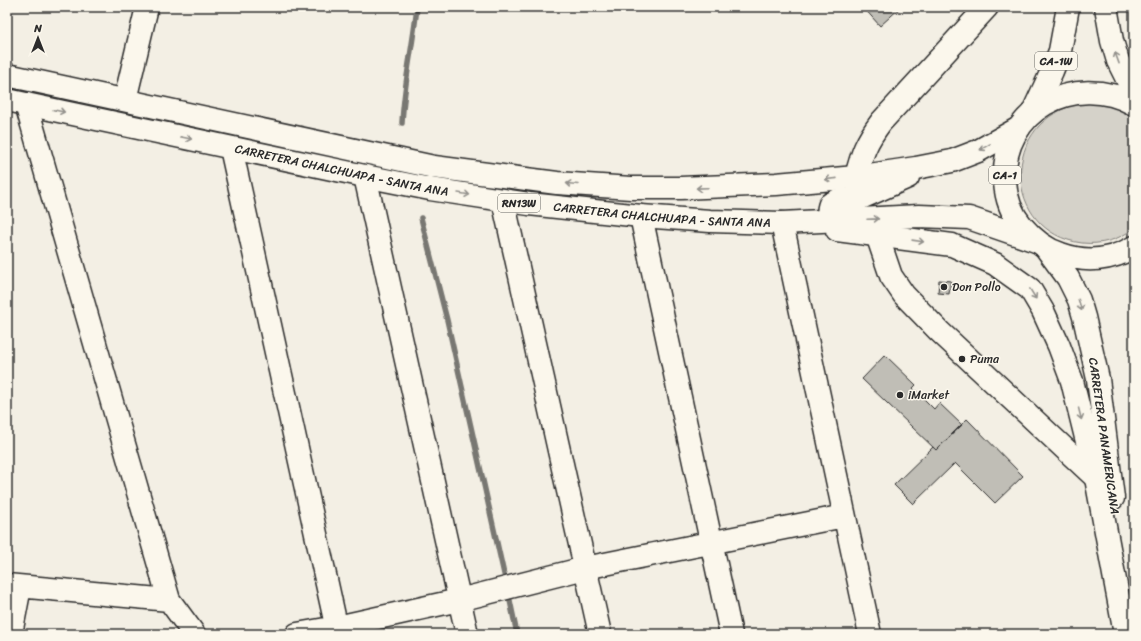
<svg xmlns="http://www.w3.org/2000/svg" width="1141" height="641" font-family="Sriracha,sans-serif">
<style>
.green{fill:#d5d2c9;stroke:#807e7a}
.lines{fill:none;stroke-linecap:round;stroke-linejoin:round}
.stream{stroke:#787772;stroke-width:5.5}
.building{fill:#c0beb6;stroke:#2b2b2b}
.minor-casing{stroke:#2b2b2b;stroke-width:25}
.highway-casing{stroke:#2b2b2b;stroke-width:25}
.minor{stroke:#fbf7ec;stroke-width:22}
.highway{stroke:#fbf7ec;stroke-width:22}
.oneway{stroke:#93918c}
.poi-dot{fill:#2b2b2b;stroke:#fbf7ec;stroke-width:1.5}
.labels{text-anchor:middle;stroke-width:3;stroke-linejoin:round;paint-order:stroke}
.shield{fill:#fbf7ec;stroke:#696865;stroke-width:1}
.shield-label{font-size:11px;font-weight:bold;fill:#2b2b2b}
.street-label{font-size:12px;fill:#2b2b2b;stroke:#fbf7ec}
.poi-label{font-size:12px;fill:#2b2b2b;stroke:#fbf7ec;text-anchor:start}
</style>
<rect width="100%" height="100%" fill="#f3efe4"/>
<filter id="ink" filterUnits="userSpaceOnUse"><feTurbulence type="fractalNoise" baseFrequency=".025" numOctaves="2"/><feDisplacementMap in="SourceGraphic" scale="8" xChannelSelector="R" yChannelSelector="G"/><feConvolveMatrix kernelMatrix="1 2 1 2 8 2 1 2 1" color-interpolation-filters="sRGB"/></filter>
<g filter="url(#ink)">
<path class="green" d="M 1083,103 C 1102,103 1118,107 1134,118 L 1134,228 C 1119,240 1101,245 1082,243 C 1002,233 998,118 1083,103 Z"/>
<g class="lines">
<path class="stream" d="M 402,123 C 404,83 413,46 417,7
M 421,218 L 447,320 L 506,583
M 508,591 L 517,634"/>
</g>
<path class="building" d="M 863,7 L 901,7 L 880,26 Z
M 939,280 L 951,281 L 949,294 L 938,293 Z
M 885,355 L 916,385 L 913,388 L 934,409 L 939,403 L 962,425 L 936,450 L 862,379 Z
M 967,419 L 1023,476 L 995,503 L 955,463 L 913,504 L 894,485 L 933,447 L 936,450 Z"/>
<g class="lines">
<defs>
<path id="minor" d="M 125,100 L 147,7
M 26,104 L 169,600 L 194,634
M 231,148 L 338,634
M 365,176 L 467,634
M 856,177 C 862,153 866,142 881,122 L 987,7
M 503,200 L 600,634
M 641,216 L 731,634
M 782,223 L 870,634
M 877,235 L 891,276 L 904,295 L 939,331 L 1096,478
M 7,585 L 169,600
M 11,634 L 20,587
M 297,634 L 337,627 L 459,600 L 585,568 L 844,516"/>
<g id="highway">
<path d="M 1106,7 L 1112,41 L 1118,61 L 1134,93"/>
<path d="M 7,75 L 434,167 L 557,183 L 631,188 L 681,188 L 776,184 L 856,177 L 916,168 L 952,161 L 978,151 L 1019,128"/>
<path id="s1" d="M 7,100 L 365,176 L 430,189 L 529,204 L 641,216 L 710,221 L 782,223 L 919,216 L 969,218 L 1036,241"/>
<path d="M 1134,104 C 1074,71 1000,111 1005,182 C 1006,198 1012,214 1022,226 C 1033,239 1045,249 1061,254 C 1086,263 1112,260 1134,247"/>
<path d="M 1033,112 L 1052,71 L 1060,51 L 1068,7"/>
<path d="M 845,226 C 835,222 825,216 830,204 L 838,200 L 861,198 L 908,177"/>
<path d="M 837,230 L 952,245 L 995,264 L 1030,289 L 1043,311 L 1059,346 L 1072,381 L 1096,478 L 1125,634"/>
<path d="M 1046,248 L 1068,278 L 1079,300 L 1084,317 L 1098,379 L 1113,498"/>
</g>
</defs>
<use href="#minor" class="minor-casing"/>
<use href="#highway" class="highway-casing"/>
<use href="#minor" class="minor"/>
<use href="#highway" class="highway"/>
</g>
<defs><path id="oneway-shaft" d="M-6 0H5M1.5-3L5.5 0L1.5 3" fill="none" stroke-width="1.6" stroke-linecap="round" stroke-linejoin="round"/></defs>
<g class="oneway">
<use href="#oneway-shaft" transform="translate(1117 58) rotate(-110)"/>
<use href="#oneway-shaft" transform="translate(59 111) rotate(12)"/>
<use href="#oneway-shaft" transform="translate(186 138) rotate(12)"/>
<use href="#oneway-shaft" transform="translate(985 147) rotate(149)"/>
<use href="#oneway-shaft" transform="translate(831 179) rotate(174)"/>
<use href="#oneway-shaft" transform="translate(572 184) rotate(-175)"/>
<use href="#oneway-shaft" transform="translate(702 188) rotate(178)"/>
<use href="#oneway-shaft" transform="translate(464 194) rotate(9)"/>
<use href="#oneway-shaft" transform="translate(873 219) rotate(-2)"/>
<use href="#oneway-shaft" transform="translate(918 241) rotate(8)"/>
<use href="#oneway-shaft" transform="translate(1033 294) rotate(58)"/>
<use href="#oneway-shaft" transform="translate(1080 305) rotate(73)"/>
<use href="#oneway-shaft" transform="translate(1080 414) rotate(76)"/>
</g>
</g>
<g class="poi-dot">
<circle cx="944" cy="287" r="4"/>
<circle cx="962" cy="359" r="4"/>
<circle cx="900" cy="395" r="4"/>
</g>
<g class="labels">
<g class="shield">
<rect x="1035" y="52" width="42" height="18" rx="3"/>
<rect x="989" y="166" width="32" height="18" rx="3"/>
<rect x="498" y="194" width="42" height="18" rx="3"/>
</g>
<g class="shield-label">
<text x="1056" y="65">CA-1W</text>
<text x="1005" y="179">CA-1</text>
<text x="519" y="207">RN13W</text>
</g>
<g class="street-label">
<text dy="4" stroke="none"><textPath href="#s1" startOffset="342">CARRETERA CHALCHUAPA - SANTA ANA</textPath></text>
<text dy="4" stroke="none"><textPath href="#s1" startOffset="666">CARRETERA CHALCHUAPA - SANTA ANA</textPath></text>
<text transform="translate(1104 436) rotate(82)" y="4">CARRETERA PANAMERICANA</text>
</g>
<g class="poi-label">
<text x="952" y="291">Don Pollo</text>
<text x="970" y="363">Puma</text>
<text x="908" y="399">iMarket</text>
</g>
</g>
<rect width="1141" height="641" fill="none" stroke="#fbf7ec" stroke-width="24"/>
<rect x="12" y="12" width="1117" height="617" fill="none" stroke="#2b2b2b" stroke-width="1.5" filter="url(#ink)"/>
<g transform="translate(38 38)" stroke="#fbf7ec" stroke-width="3" paint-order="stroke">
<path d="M0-3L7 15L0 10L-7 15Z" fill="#2b2b2b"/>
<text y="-6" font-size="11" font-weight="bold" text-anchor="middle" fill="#2b2b2b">N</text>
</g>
</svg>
